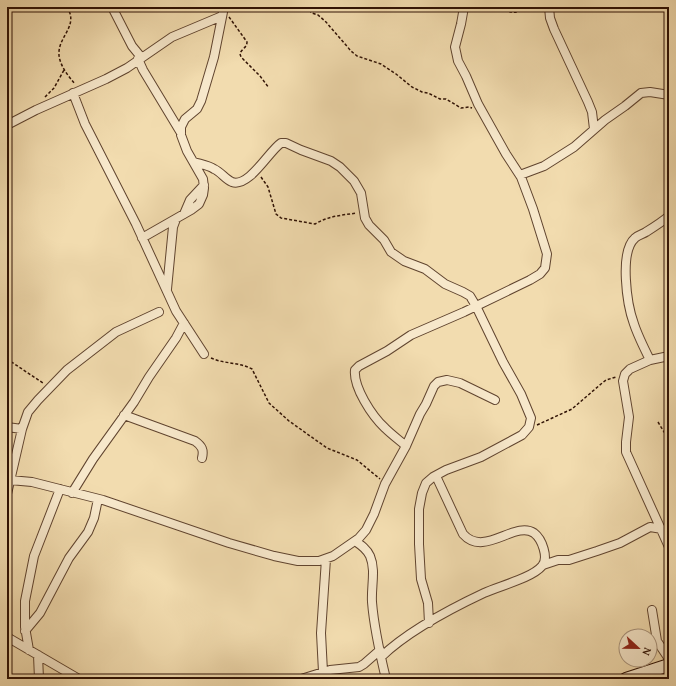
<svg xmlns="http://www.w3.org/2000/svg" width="676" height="686" font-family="'Gentium Book Plus',serif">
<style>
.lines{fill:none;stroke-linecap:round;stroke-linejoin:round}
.minor-casing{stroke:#60442f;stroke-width:10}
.secondary-casing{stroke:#2f1104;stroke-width:14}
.path{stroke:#2f1104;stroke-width:1.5;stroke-dasharray:3 2;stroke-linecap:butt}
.minor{stroke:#f7e8cb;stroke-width:8}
.secondary{stroke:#f7e8cb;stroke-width:12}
</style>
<rect width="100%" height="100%" fill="#f2dcaf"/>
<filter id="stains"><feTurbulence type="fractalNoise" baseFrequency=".005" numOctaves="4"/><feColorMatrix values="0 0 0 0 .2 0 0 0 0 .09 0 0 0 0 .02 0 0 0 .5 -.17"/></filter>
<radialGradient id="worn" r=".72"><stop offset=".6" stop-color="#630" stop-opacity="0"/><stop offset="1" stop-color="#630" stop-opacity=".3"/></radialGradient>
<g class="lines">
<defs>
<path id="minor" d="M 112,7 L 132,46 L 141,57
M 549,7 L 550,18 L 554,29 L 588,102 L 592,112 L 594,129
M 138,59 L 143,70 L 181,133
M 73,93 L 85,124 L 136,224 L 176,311 L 204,354
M 7,125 L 36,110 L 106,79 L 127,68 L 172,37 L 222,16
M 194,162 C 200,164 208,165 214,169 C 221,172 225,179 232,182 C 249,188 269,151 281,143 L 286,143 L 301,150 L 331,161 L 340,167 L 354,181 L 361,193 L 365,218 L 369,225 L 384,240 L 391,252 L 404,261 L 425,269 L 445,284 L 463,292 L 470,296 L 476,306 L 503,362 L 521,394 L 531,418 L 529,427 L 522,435 L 481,457 L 446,470 L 433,477 L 426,483 L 422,493 L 419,509 L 419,544 L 421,579 L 428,603 L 429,623
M 520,175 L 544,166 L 574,147 L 605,120 L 625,106 L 641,93 L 650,92 L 669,95
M 184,214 L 190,200 L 204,185
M 142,238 L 191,210 L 199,204 L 203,195 L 204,188 L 203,179 L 187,151 L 181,135 L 181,127 L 185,119 L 197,109 L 201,101 L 214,57 L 224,7
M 167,289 L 173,227 L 176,219
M 669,356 L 650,360 L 630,369 L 625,374 L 623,381 L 629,417 L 626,442 L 626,452 L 669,547
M 650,360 C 644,348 638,336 634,324 C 627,305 619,252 635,238 C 638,235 643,234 646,232 C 654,227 662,222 669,216
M 124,415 L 195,441 C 202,446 204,450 202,458
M 7,427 L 22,429
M 406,446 C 399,440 391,434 385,428 C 372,416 353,387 355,370 L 359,366 L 387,351 L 411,335 L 464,312 L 530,280 L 540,274 L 545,268 L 547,254 L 533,209 L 521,177 L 506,154 L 478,104 L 466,76 L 458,61 L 455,47 L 461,24 L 464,7
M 10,480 L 32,482 L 103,500 L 229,543 L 274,556 L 298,561 L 319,561 L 333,556 L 359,538 L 366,530 L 374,514 L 385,484 L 406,446 L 420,414 L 426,404 L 434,386 L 438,382 L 447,380 L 460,383 L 495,400
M 72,493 L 93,459 L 134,402 L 149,377 L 176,338 L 184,323
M 7,494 L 22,429 L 28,412 L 38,400 L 67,370 L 116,332 L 159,312
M 355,541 C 361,545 367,549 370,556 C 376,570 371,587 372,602 C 374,628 380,654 386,679
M 543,565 L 558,560 L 569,560 L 597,551 L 620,543 L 650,527 L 662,529
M 652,610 L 657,641 L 669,659
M 25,631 L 40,613 L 69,558 L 88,532 L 94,518 L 98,499
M 7,637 L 79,679
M 29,650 L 25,627 L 25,601 L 34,556 L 60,489
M 38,655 L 39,679
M 381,657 C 408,631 450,609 484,593 C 499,586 532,578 542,566 C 549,558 542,539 534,533 C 515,520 484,558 463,534 L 436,476
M 323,672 L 321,633 L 326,559
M 301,679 L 330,670 L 359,667 L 364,664 L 380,650"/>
<path id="secondary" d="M 626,679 L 669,665"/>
</defs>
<use href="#minor" class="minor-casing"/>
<use href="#secondary" class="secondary-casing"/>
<path class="path" d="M 67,7 C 81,29 51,39 61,63 C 64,71 70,78 75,84
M 305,7 L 312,13 L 318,15 L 326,22 L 351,51 L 357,56 L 381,64 L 396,74 L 412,87 L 422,92 L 428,93 L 440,99 L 446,99 L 461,108 L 469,107 L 472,108
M 500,7 C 512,14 516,14 528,7
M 229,17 L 247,42 C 247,48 241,49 240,54 L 241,57 L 260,76 L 269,88
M 45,97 L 54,88 L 64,70
M 261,177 L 268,187 L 276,214 L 281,218 L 315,224 C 328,216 343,215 357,213
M 211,358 C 224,364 239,362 252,369 L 269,403 L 289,421 L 327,448 L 357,460 L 380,479
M 7,359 L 43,383
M 658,422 L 669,440
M 537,425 L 572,409 L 601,384 L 606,380 L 616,377"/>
<use href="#minor" class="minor"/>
<use href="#secondary" class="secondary"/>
</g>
<rect width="676" height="686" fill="none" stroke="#f2dcaf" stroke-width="24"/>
<rect x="8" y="8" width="660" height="670" fill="none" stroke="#2f1104" stroke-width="2"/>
<rect x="12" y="12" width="652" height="662" fill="none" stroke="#2f1104"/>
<g transform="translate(638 648) rotate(112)"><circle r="19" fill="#f7e8cb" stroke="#a7927b"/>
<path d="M0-3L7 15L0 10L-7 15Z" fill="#8f2418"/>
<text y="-6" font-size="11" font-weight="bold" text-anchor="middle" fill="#2f1104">N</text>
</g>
<rect width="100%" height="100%" filter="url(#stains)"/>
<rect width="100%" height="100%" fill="url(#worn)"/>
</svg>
